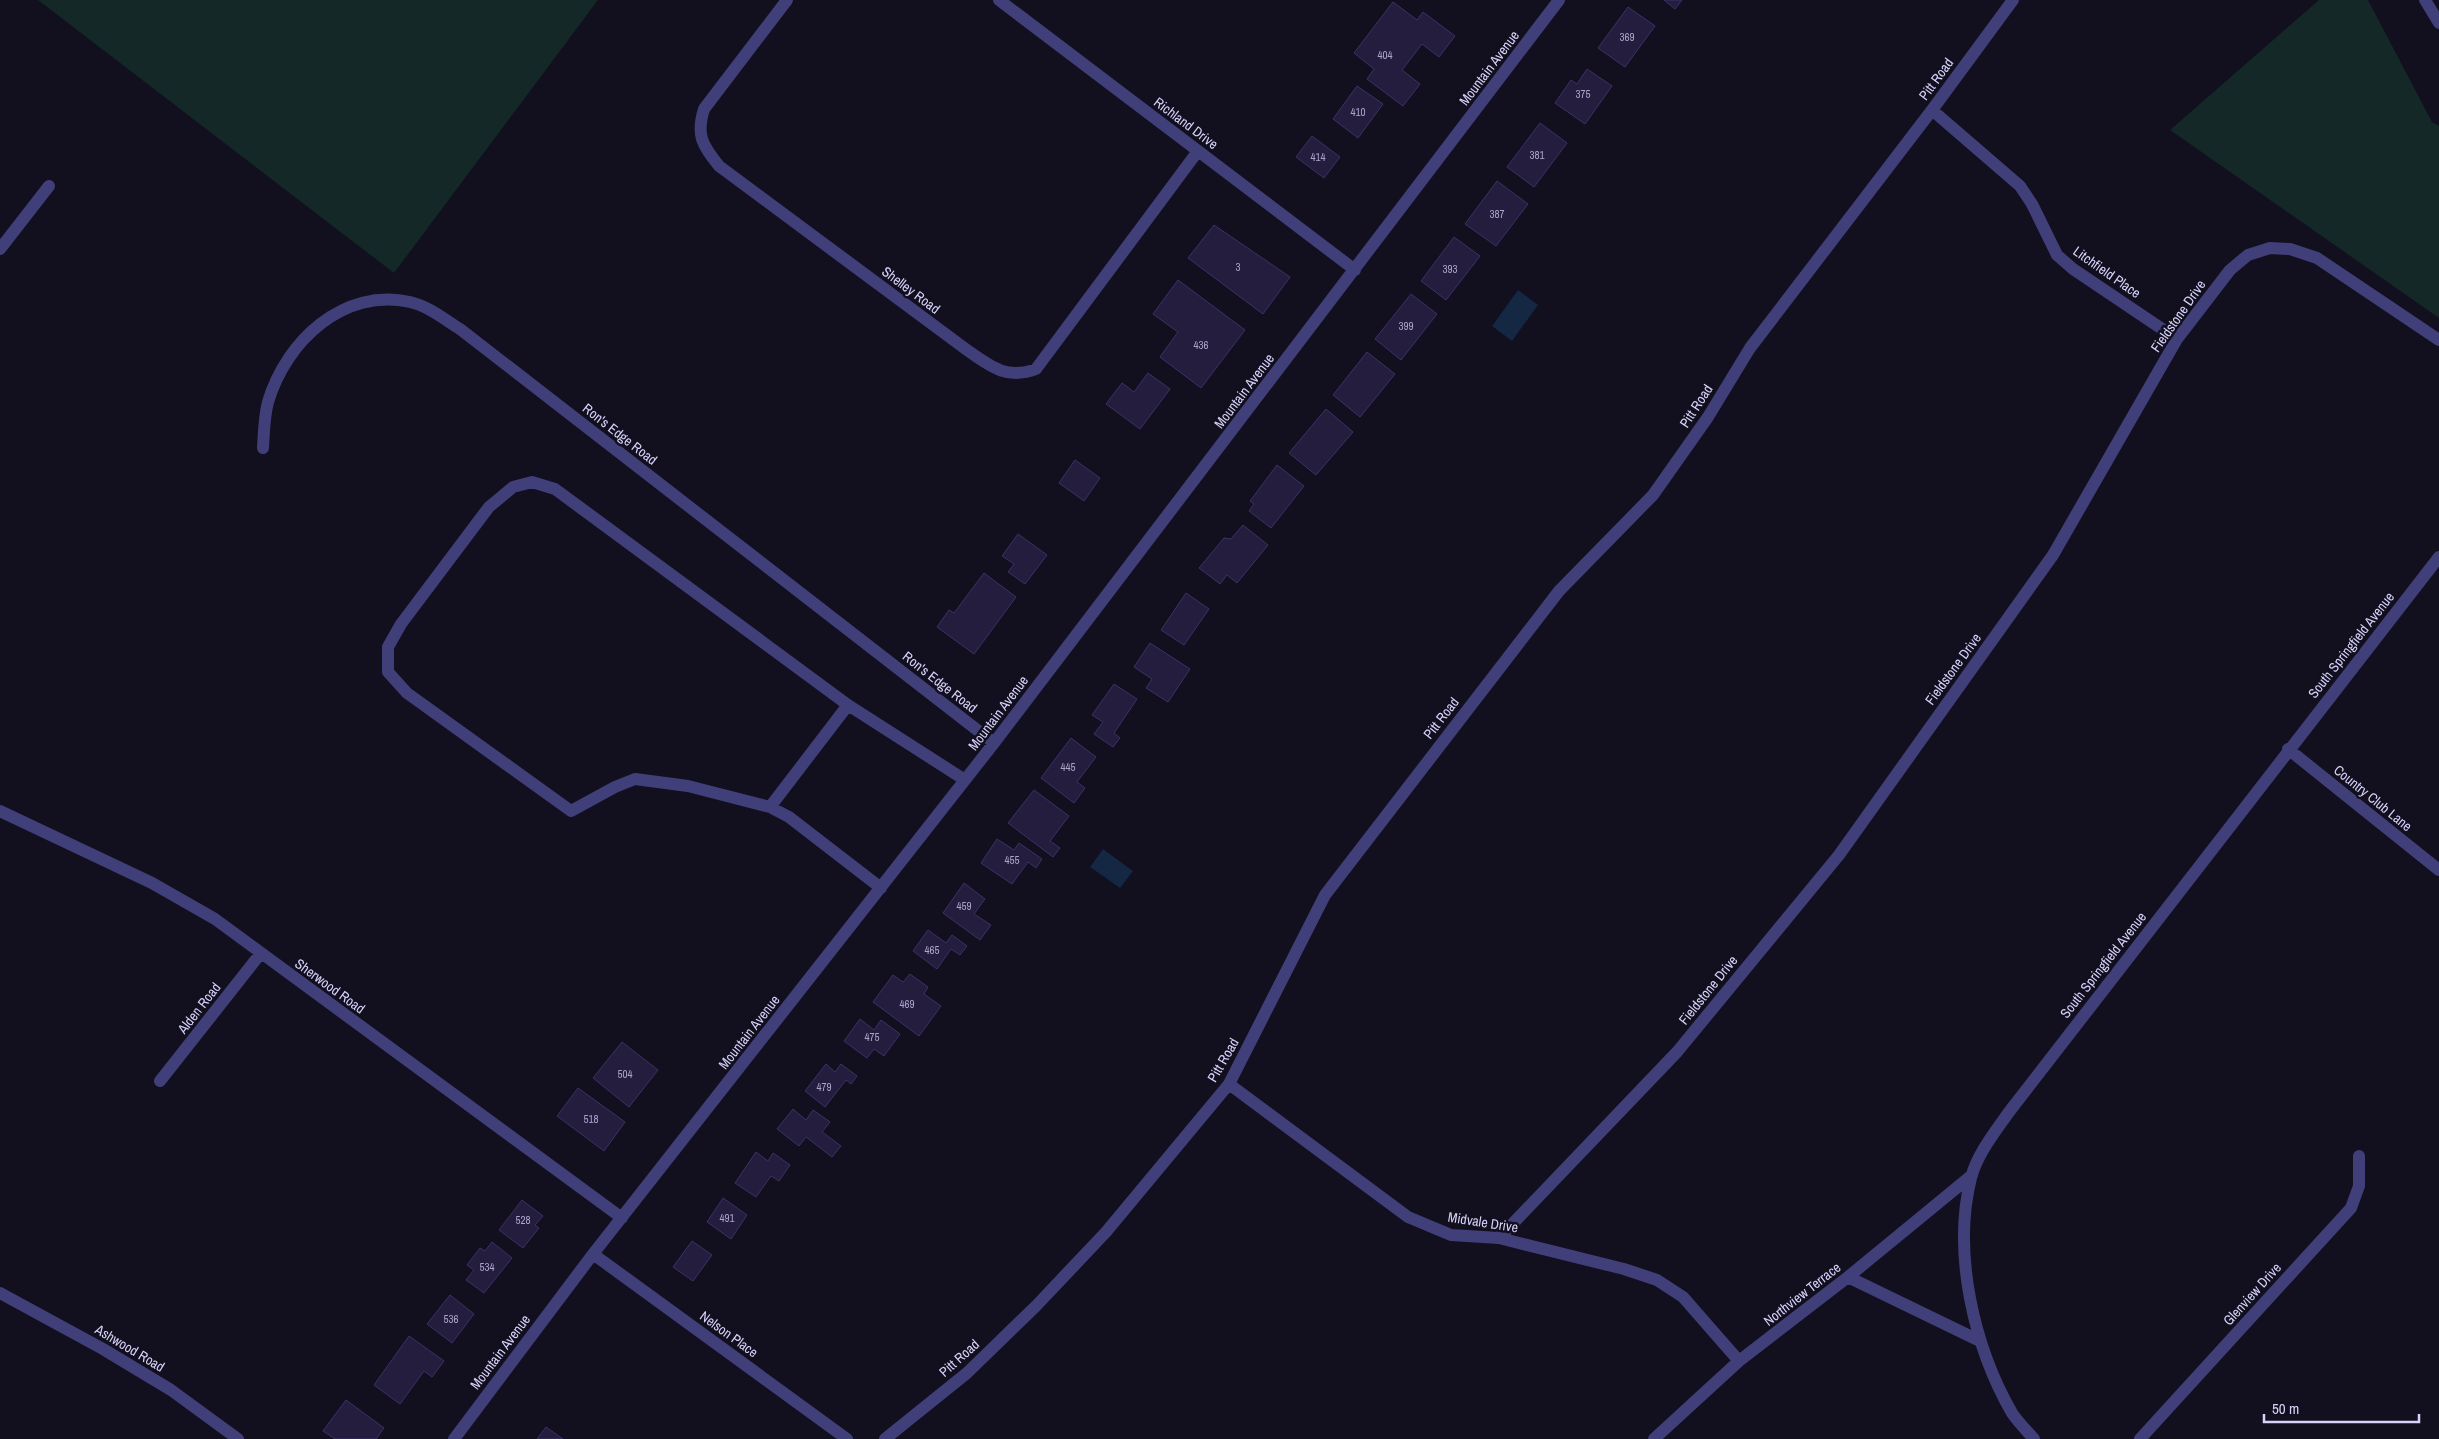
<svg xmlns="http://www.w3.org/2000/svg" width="2439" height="1439" font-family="'Archivo Narrow',sans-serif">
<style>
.green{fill:#132827}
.water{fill:#142743}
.building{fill:#241d3e;stroke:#3c3267}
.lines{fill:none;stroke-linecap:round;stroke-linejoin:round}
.minor{stroke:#413f79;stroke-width:12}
.labels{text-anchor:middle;stroke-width:5;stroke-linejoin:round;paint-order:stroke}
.number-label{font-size:11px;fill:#aaa5cb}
.street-label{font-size:14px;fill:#d6d2fa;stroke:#120f1f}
</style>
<rect width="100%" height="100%" fill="#120f1f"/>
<path class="green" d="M 38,0 L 598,0 L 394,273 Z
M 2319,0 L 2368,0 L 2432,122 L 2439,126 L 2439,318 L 2170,130 Z"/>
<path class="water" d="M 1518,290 L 1538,305 L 1512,341 L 1492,326 Z
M 1103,849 L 1133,871 L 1120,888 L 1090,867 Z"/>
<path class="building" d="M 1664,0 L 1682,0 L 1675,9 Z
M 1393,2 L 1417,20 L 1423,12 L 1455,36 L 1439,57 L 1422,44 L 1402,70 L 1420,84 L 1403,106 L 1367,79 L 1374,69 L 1354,53 Z
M 1628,7 L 1655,26 L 1625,67 L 1598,48 Z
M 1587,69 L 1612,86 L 1585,124 L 1555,103 L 1571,80 L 1577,84 Z
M 1357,86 L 1383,104 L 1358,138 L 1333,119 Z
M 1540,123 L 1567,143 L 1534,187 L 1507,167 Z
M 1312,136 L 1340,157 L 1324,178 L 1296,157 Z
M 1497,181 L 1528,204 L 1496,246 L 1465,224 Z
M 1214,225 L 1290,277 L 1263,314 L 1188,258 Z
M 1454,237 L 1480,256 L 1446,300 L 1421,281 Z
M 1178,280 L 1245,330 L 1201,388 L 1160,357 L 1178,332 L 1153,314 Z
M 1411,294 L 1437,314 L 1401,360 L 1375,339 Z
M 1367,352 L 1395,374 L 1360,417 L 1333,395 Z
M 1148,373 L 1170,389 L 1140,429 L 1106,404 L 1122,383 L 1134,392 Z
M 1326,409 L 1353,432 L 1316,475 L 1289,453 Z
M 1075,460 L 1100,478 L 1084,501 L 1059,483 Z
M 1277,465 L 1304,486 L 1271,528 L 1249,511 L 1254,504 L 1250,501 Z
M 1243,525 L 1268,545 L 1237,583 L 1227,575 L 1220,584 L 1199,568 L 1224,538 L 1231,539 Z
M 1018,534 L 1047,555 L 1025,584 L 1008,572 L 1014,564 L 1002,556 Z
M 984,573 L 1016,597 L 974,654 L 937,627 L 949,610 L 954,613 Z
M 1186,593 L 1209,609 L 1184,645 L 1161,630 Z
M 1150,643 L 1190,669 L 1168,702 L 1146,688 L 1152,679 L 1134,667 Z
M 1114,684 L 1137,699 L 1114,733 L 1120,738 L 1113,747 L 1094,734 L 1103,722 L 1092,715 Z
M 1071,738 L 1096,757 L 1077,782 L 1085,788 L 1074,803 L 1041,778 Z
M 1034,790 L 1069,816 L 1050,841 L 1060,848 L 1053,857 L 1008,823 Z
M 997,839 L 1014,850 L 1019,843 L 1042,859 L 1036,868 L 1028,862 L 1012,884 L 981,863 Z
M 964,883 L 985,899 L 974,914 L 991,925 L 980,940 L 943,913 Z
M 928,930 L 946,943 L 952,935 L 967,946 L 960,955 L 951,949 L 937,969 L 913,951 Z
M 910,974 L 928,987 L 924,994 L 941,1006 L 919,1036 L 873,1002 L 893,975 L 903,982 Z
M 860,1019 L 874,1030 L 881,1020 L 900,1034 L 884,1056 L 874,1049 L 867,1058 L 844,1041 Z
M 622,1042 L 658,1070 L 629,1107 L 593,1078 Z
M 826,1064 L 835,1072 L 841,1064 L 857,1076 L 851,1084 L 846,1080 L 825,1107 L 805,1091 Z
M 578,1088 L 625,1122 L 604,1151 L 557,1116 Z
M 793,1109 L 806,1120 L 813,1110 L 830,1122 L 822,1132 L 841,1146 L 832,1157 L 806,1137 L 799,1146 L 777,1129 Z
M 756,1152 L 768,1161 L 773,1153 L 790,1165 L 779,1181 L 771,1176 L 756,1197 L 735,1183 Z
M 723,1198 L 747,1215 L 731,1239 L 707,1222 Z
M 522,1200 L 543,1216 L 535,1225 L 539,1228 L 523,1248 L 499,1230 Z
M 692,1241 L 712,1255 L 693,1281 L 673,1267 Z
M 492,1242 L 512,1258 L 484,1293 L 466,1280 L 474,1270 L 467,1265 L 480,1248 L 485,1251 Z
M 450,1295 L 474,1314 L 452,1343 L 427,1324 Z
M 409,1336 L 444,1361 L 432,1377 L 424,1371 L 400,1404 L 374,1385 Z
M 346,1400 L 384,1428 L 376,1439 L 335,1439 L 323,1431 Z
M 546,1427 L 563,1439 L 537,1439 Z"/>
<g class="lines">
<path class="minor" d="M 787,0 L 704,109 C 696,135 702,145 719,166 L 967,350 C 991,367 1007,380 1036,369 L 1198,151
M 999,0 L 1355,270
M 2425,0 L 2439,23
M 1932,110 L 2020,186 L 2032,204 L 2057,255 L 2073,269 L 2177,339
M 0,249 L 49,186
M 263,448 C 264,432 264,417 268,402 C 286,341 344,287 410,302 C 428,306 444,319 460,329 L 994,743
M 2288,749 L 2439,870
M 770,807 L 848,705
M 0,811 L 152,883 L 215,919 L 622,1218
M 881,888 L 789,817 L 770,807 L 688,786 L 635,779 L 615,787 L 571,811 L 407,693 L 388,672 L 388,647 L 401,624 L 489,507 L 513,487 L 532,482 L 555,489 L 848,705 L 965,780
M 160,1081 L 261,953
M 1229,1084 L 1408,1217 L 1451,1235 L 1499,1238 L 1624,1269 L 1657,1280 L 1683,1297 L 1739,1361
M 1499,1238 L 1677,1052 L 1839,855 L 2053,555 L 2177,339 L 2230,270 L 2248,255 L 2270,248 L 2290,249 L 2317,258 L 2439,340
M 593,1254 L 847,1439
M 1848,1277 L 1980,1341
M 0,1293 L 103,1349 L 171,1390 L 238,1439
M 454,1439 L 593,1254 L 994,743 L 1559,0
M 885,1439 L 967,1373 L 1036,1306 L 1106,1232 L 1229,1084 L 1325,895 L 1559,591 L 1653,495 L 1708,417 L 1750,348 L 1932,110 L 2013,0
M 1654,1439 L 1739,1361 L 1848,1277 L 1971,1176
M 2034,1439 C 2027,1431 2018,1422 2012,1413 C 1974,1347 1952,1253 1971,1178 C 1977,1154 1995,1132 2009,1112 L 2439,557
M 2140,1439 L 2351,1208 L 2359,1186 L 2359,1156"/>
</g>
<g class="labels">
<g class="number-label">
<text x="1627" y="41">369</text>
<text x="1385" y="59">404</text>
<text x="1583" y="98">375</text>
<text x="1358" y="116">410</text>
<text x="1537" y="159">381</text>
<text x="1318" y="161">414</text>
<text x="1497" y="218">387</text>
<text x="1238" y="271">3</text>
<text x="1450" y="273">393</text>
<text x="1406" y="330">399</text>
<text x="1201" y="349">436</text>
<text x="1068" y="771">445</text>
<text x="1012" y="864">455</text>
<text x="964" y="910">459</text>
<text x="932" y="954">465</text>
<text x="907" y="1008">469</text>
<text x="872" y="1041">475</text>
<text x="625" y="1078">504</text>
<text x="824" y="1091">479</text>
<text x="591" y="1123">518</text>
<text x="727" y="1222">491</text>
<text x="523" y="1224">528</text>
<text x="487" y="1271">534</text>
<text x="451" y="1323">536</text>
</g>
<g class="street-label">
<text transform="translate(1489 68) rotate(-53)" y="5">Mountain Avenue</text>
<text transform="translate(1936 79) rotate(-54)" y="5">Pitt Road</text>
<text transform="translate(1186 123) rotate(37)" y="5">Richland Drive</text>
<text transform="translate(2107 272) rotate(35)" y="5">Litchfield Place</text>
<text transform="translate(911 290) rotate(37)" y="5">Shelley Road</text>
<text transform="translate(2178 316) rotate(-55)" y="5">Fieldstone Drive</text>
<text transform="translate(1244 391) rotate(-53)" y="5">Mountain Avenue</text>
<text transform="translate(1696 406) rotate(-57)" y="5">Pitt Road</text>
<text transform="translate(620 434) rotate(38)" y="5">Ron's Edge Road</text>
<text transform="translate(2351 645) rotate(-52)" y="5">South Springfield Avenue</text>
<text transform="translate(1953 669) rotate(-54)" y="5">Fieldstone Drive</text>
<text transform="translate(940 682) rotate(38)" y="5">Ron's Edge Road</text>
<text transform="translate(998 713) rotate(-53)" y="5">Mountain Avenue</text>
<text transform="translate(1441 718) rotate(-52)" y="5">Pitt Road</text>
<text transform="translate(2373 798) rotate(39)" y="5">Country Club Lane</text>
<text transform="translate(2103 965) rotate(-52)" y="5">South Springfield Avenue</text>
<text transform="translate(330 986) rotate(36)" y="5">Sherwood Road</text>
<text transform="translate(1708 990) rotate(-51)" y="5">Fieldstone Drive</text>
<text transform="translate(199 1008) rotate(-52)" y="5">Alden Road</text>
<text transform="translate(749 1032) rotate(-52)" y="5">Mountain Avenue</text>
<text transform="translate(1223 1060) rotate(-60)" y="5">Pitt Road</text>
<text transform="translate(1483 1222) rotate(9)" y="5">Midvale Drive</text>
<text transform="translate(1802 1294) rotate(-38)" y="5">Northview Terrace</text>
<text transform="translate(2252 1294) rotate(-48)" y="5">Glenview Drive</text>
<text transform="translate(729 1334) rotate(36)" y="5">Nelson Place</text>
<text transform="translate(130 1348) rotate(31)" y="5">Ashwood Road</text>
<text transform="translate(500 1352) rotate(-53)" y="5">Mountain Avenue</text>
<text transform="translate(959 1358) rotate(-42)" y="5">Pitt Road</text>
</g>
</g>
<path d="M2264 1414v8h155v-8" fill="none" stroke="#d6d2fa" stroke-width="2.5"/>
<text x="2272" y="1414" font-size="15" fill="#d6d2fa" stroke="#120f1f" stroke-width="4" paint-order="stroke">50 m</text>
</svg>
